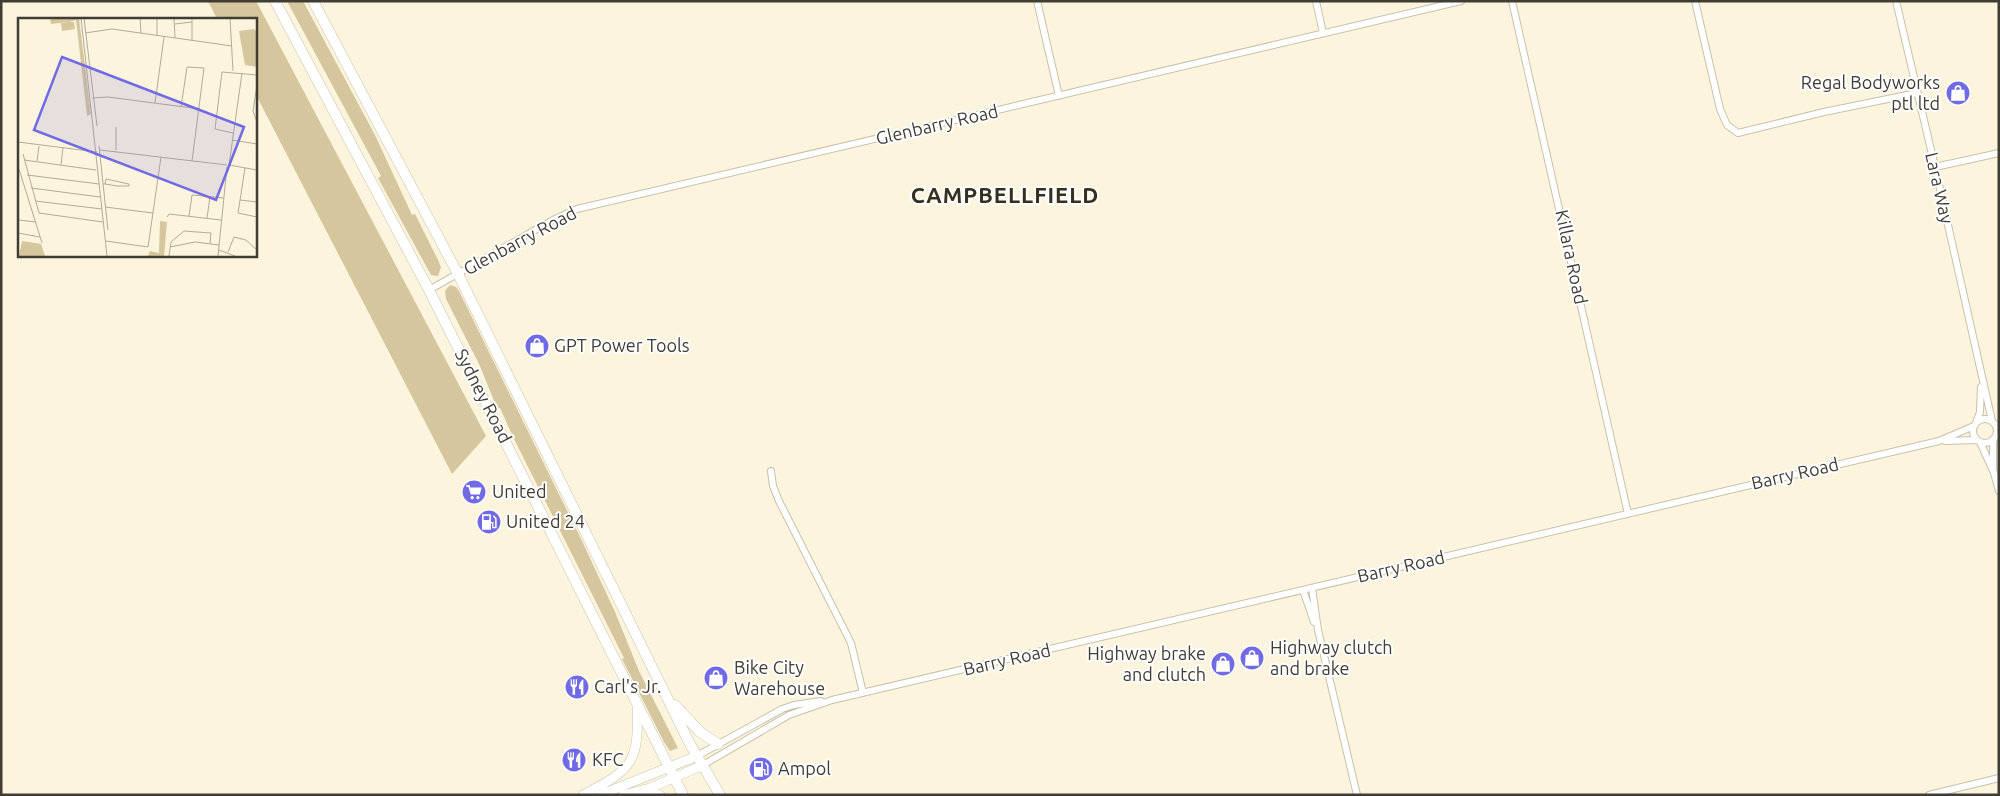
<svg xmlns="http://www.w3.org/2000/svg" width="2000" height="796" font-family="Ubuntu,sans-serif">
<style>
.green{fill:#d5c69d}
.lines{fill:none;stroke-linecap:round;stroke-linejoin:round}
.minor-casing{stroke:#c9c1ab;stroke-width:8}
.secondary-casing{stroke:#c9c1ab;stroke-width:10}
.trunk-casing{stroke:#c9c1ab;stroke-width:11}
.minor{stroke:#fff;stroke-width:6}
.secondary{stroke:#fff;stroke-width:9}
.trunk{stroke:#fff;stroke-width:10}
.labels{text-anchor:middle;stroke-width:4;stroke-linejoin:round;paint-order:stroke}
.poi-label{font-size:18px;fill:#403d34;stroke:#fff;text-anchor:start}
.street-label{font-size:18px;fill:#403d34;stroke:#fff}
.district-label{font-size:22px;font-weight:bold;letter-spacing:1px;fill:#36301f;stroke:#fff}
.inset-road{fill:none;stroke:#b1ab99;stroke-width:1}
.view{fill:#706be5;fill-opacity:0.15;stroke:#706be5;stroke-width:2.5}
.inset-edge{fill:none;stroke:#403d34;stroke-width:2.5}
</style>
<rect width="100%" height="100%" fill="#fcf4dd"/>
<path class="green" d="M 208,1 L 256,1 L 486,436 L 452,474 L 255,93 L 255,19 L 217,19 Z
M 287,1 L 303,1 L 375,135 L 412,215 L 415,214 L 438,260 L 441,267 L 438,276 L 431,275 L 378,178 L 381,176 Z
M 450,285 L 456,287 L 459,291 L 583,543 L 615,612 L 639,671 L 678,748 L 670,751 L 664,742 L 622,659 L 624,658 L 514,439 L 500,408 L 497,408 L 479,364 L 446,299 L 445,291 Z"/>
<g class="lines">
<defs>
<path id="minor" d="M 1037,1 L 1059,96
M 1316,1 L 1323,33
M 1512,1 L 1628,514
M 1695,1 L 1720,109 L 1727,125 L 1738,133 L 1824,112 L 1917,93
M 1896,1 L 1935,167 L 1992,421
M 1935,167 L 1999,153
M 429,290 L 553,220 L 577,209 L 1461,1
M1973 431a12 12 0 1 1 24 0a12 12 0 1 1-24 0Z
M 1976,423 L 1980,412 L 1981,387
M 1945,441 L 1977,440
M 1980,442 L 1994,473 L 1999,491
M 1993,467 L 1993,439
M 771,471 L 773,486 L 779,501 L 851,643 L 863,693
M 1312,588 L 1318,630 L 1357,795
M 1303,590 L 1314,622
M 697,756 L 782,709 L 794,705 L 821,701
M 703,765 L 789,715 L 832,700 L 1939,441 L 1974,426
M 1929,795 L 1999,778"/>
<path id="secondary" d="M 643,791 L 660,795
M 583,795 C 634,768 639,763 637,704
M 600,795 L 697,756
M 623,795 L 650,788 L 703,765"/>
<path id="trunk" d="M 275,1 L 429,290 L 683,795
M 313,1 L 458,274 L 690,744 L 720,795
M 675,705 L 700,732 L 718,744"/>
</defs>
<use href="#minor" class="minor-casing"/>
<use href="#secondary" class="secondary-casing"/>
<use href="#trunk" class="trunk-casing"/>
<use href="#minor" class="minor"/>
<use href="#secondary" class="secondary"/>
<use href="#trunk" class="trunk"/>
</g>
<defs>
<symbol id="shop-disc" viewBox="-11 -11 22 22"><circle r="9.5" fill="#706be5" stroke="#fff"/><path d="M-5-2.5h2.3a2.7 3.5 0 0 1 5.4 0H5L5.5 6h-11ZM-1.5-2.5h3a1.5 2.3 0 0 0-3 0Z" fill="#fff"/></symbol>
<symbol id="supermarket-disc" viewBox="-11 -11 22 22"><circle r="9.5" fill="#706be5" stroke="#fff"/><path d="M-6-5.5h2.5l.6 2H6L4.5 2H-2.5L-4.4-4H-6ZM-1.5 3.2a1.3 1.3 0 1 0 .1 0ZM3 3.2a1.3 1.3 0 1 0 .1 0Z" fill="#fff"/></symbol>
<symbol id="fuel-disc" viewBox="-11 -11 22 22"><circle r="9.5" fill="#706be5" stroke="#fff"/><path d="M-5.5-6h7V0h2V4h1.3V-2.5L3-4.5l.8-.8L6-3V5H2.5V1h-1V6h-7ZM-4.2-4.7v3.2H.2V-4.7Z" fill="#fff"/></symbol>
<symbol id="restaurant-disc" viewBox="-11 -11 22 22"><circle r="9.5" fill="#706be5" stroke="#fff"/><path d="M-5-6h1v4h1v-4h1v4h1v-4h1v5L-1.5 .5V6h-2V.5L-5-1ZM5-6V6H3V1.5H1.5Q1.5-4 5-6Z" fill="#fff"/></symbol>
</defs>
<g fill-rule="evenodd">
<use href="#shop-disc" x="1944" y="79" width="28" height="28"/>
<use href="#shop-disc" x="523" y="332" width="28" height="28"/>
<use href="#supermarket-disc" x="460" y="478" width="28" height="28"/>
<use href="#fuel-disc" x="475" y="508" width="28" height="28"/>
<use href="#shop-disc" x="1238" y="644" width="28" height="28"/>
<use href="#shop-disc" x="1209" y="650" width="28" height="28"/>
<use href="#shop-disc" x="702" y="664" width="28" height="28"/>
<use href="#restaurant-disc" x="563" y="673" width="28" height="28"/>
<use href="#restaurant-disc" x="560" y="746" width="28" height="28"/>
<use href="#fuel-disc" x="747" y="755" width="28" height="28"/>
</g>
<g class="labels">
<g class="poi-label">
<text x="1940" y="89" text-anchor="end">Regal Bodyworks<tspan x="1940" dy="21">ptl ltd</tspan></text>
<text x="554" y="352">GPT Power Tools</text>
<text x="492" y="498">United</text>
<text x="506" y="528">United 24</text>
<text x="1270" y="654">Highway clutch<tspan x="1270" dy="21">and brake</tspan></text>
<text x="1206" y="660" text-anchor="end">Highway brake<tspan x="1206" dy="21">and clutch</tspan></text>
<text x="734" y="674">Bike City<tspan x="734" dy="21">Warehouse</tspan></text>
<text x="594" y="693">Carl's Jr.</text>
<text x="592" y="766">KFC</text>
<text x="778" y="775">Ampol</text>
</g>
<g class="street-label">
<text transform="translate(937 125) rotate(-13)" y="6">Glenbarry Road</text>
<text transform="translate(1939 188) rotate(77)" y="6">Lara Way</text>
<text transform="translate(520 241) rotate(-28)" y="6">Glenbarry Road</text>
<text transform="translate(1571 257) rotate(78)" y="6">Killara Road</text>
<text transform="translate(483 396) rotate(63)" y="6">Sydney Road</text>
<text transform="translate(1795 474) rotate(-13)" y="6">Barry Road</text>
<text transform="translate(1401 567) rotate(-13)" y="6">Barry Road</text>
<text transform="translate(1007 660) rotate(-13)" y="6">Barry Road</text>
</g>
<g class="district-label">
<text x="1005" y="203">CAMPBELLFIELD</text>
</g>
</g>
<g transform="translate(18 18)">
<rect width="239" height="239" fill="#fcf4dd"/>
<path d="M 32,0 L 61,0 L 73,96 L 69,98 L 58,2 L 51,4 L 56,4 L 57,11 L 44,13 L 43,5 L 50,4 L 33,6 ZM 236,11 L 239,14 L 239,49 L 227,47 L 221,13 ZM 142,203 L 149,204 L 146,238 L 130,238 L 132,233 L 141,235 ZM 4,223 L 23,226 L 27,238 L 1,238 Z" fill="#d5c69d"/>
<path class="inset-road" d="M 63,0 L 89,238M 66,0 L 79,108M 122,0 L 123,15M 156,0 L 157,20M 174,0 L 174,23M 212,0 L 215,53M 157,6 L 174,4M 67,15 L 94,11 L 214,28M 139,18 L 139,0M 239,67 L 235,93 L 239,104M 74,80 L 90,79 L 182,91M 137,85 L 146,19M 163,89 L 169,49 L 186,50 L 174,143M 98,109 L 98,132M 215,115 L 197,111 L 204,54 L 239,57M 214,122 L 239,126M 0,124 L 79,134M 81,128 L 90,212M 82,132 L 209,147M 5,136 L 21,195 L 85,204M 6,142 L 78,152M 19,143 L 21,128M 43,147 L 45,129M 211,147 L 224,55M 211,147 L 239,152M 0,148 L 24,225M 227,150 L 220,195 L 239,199M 9,157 L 81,166M 85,166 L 87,166 L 99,168 L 111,168 L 111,166 L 88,161 L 87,166M 13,170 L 82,179M 222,182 L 239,184M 17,183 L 84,191M 87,189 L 135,195M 171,198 L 174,177 L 206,180M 149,199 L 151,196 L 203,202M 189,200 L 192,179M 0,202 L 18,204M 0,215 L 22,219M 88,223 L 130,229 L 143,139M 152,229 L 177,224 L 201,227M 201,232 L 217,238M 210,234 L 216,219 L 228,222 L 239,232M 151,238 L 153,224 L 166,213 L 193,215 L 192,226M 200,238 L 209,149"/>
<path class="view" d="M 44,39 L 226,109 L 198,182 L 16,112 Z"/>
<rect width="239" height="239" class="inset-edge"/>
</g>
<rect width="2000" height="796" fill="none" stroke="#403d34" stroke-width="5"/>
</svg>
